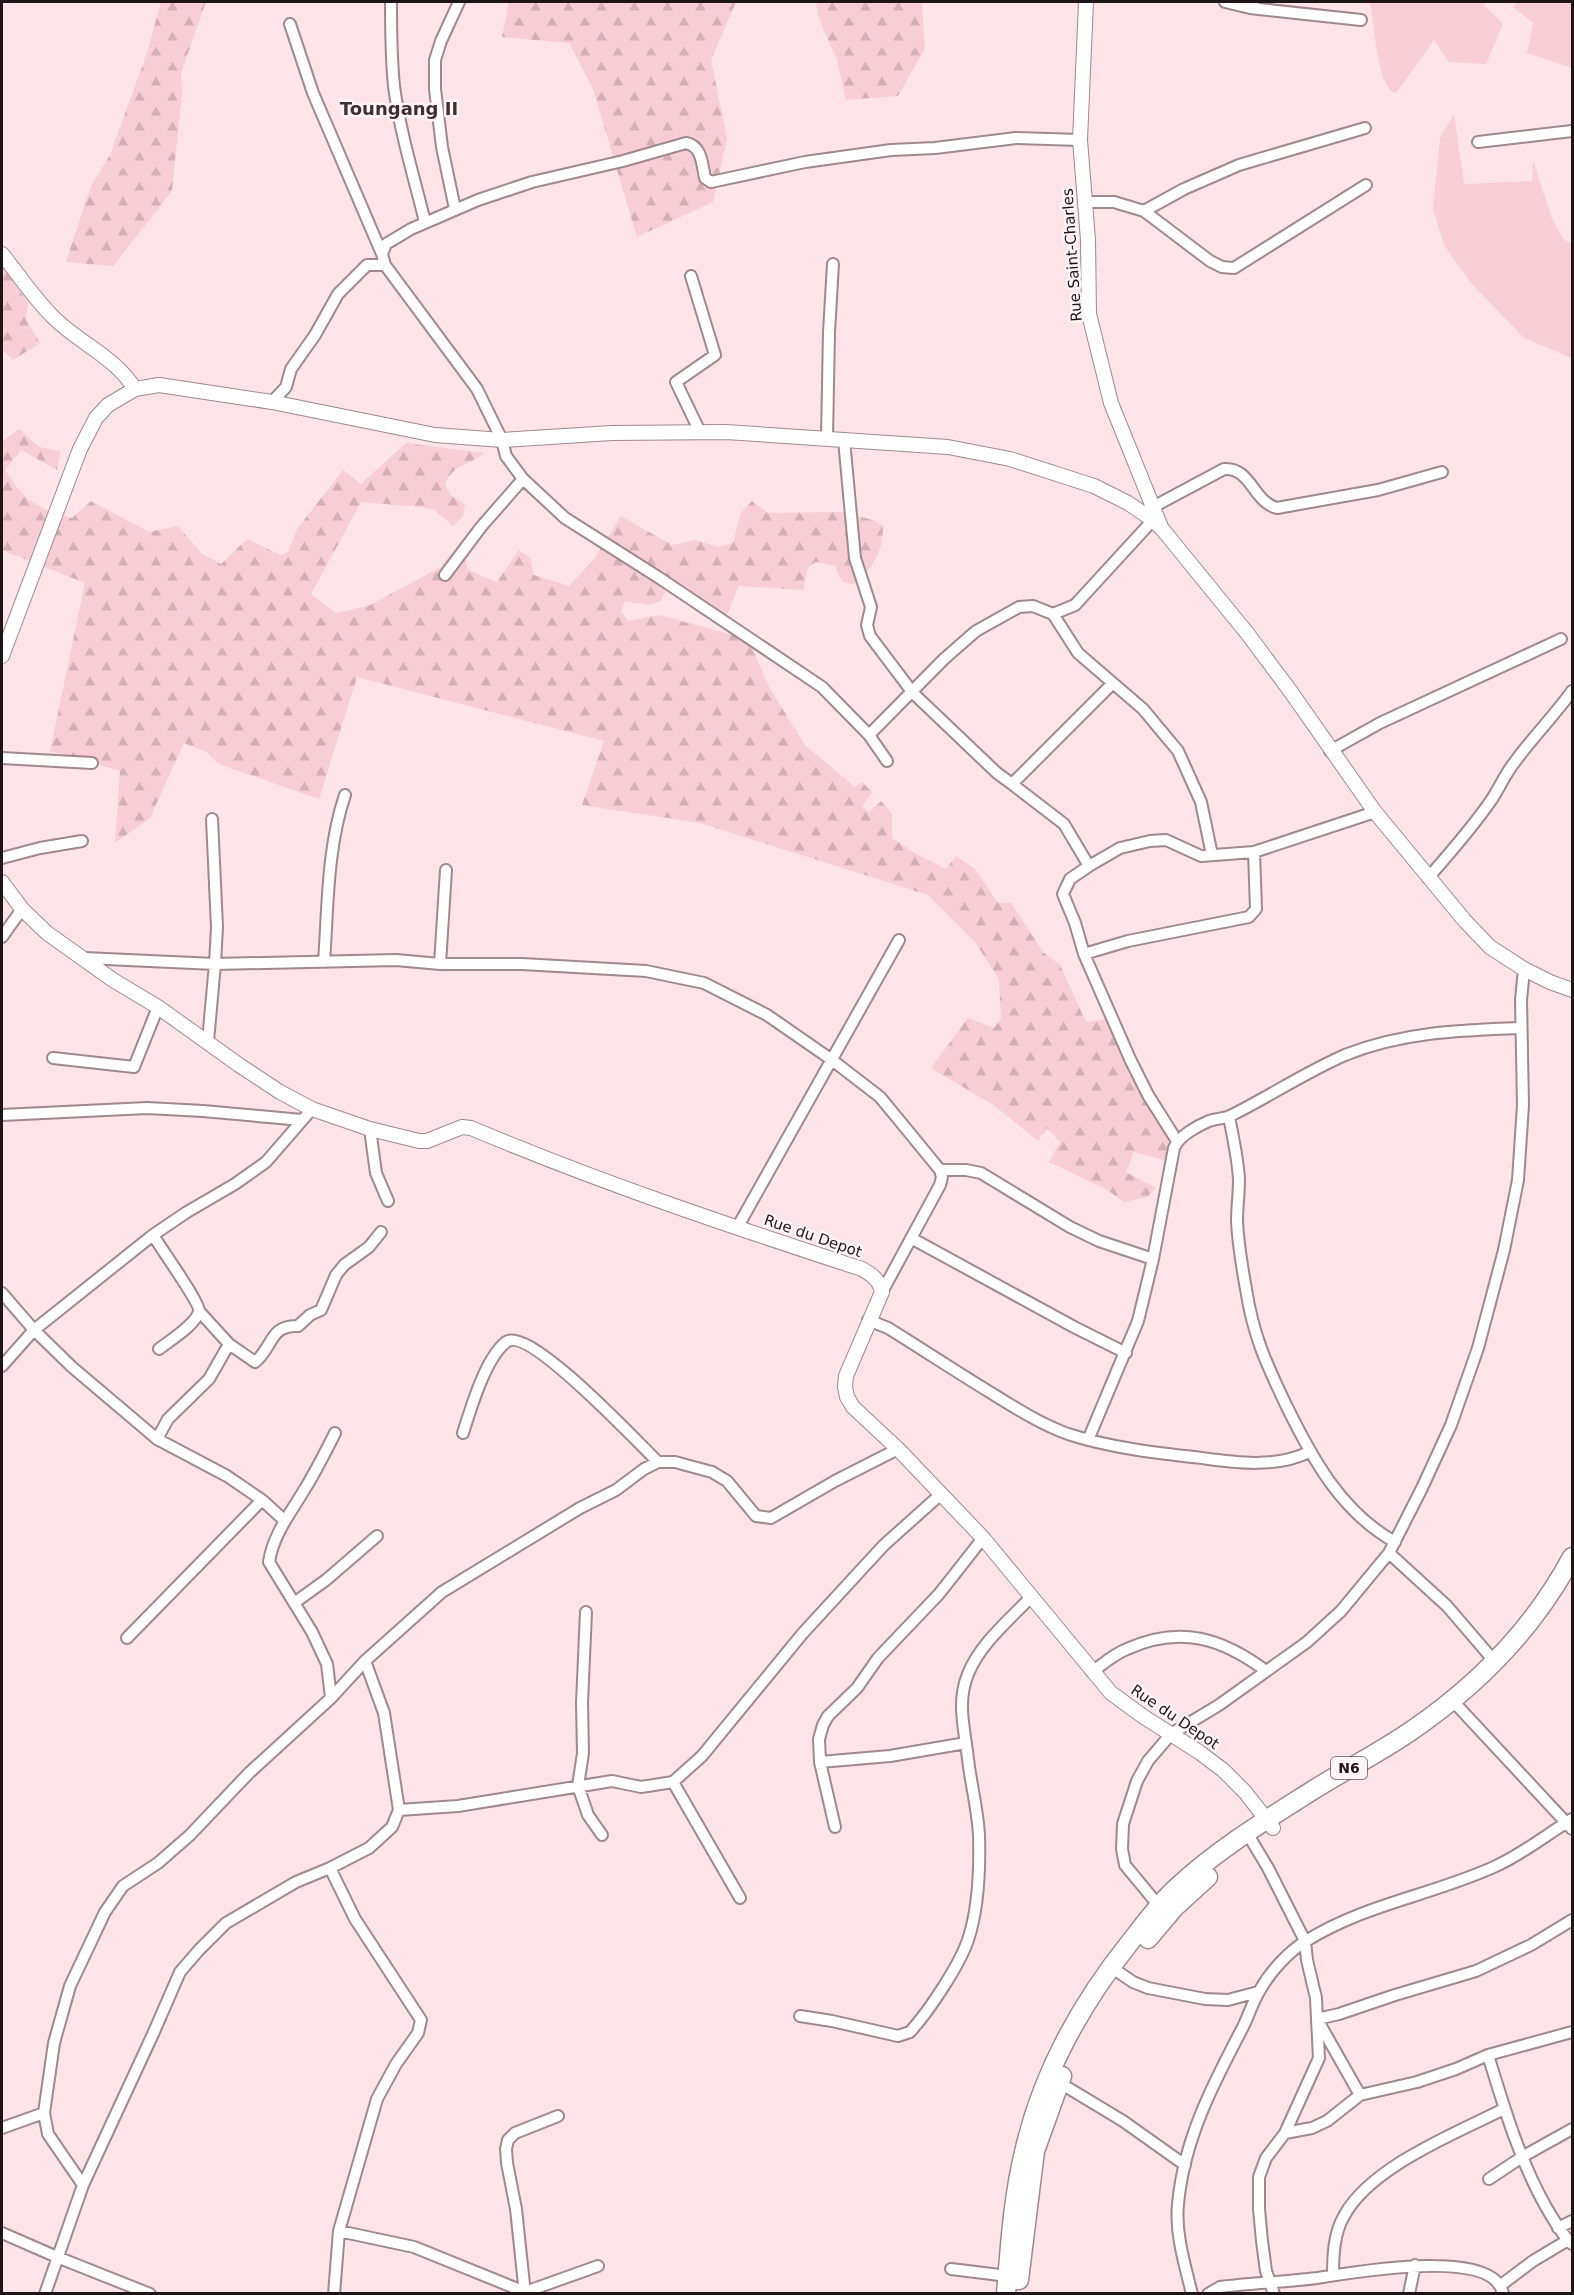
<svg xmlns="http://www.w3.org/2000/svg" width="1574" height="2295" font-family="'DejaVu Sans',sans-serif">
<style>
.grass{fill:#f9cdd5}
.forest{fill:url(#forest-firs)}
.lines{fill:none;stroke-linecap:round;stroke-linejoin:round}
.minor-casing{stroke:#9f898d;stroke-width:14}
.tertiary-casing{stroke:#9f898d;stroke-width:16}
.trunk-casing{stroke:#9f898d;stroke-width:21}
.minor{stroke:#fff;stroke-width:10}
.tertiary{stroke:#fff;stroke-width:14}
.trunk{stroke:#fff;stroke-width:18}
.labels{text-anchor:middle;stroke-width:5;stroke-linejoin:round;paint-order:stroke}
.shield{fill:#fff5f7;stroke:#61585a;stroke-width:1.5}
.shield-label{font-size:14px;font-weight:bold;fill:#1d1516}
.street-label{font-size:15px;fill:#1d1516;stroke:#fff5f7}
.quarter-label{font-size:18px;font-weight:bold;fill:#3f2d31;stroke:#fff5f7}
</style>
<defs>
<pattern id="forest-firs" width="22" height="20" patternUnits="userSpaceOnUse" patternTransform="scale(1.5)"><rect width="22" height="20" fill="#f9cdd5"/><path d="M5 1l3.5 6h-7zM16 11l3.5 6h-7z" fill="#d5afb6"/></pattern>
</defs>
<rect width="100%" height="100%" fill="#fce4e8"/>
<path class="grass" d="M 1370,2 L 1483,2 L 1486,7 L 1503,24 L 1486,64 L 1449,62 L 1434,40 L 1396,93 C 1377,89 1374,20 1370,2 Z
M 1517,2 L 1572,2 L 1572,68 L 1527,53 L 1533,23 L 1513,7 Z
M 1454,114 L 1464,184 L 1532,181 L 1533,161 L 1553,221 L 1564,240 L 1572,244 L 1572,358 L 1524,338 L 1471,283 L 1444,245 L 1433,209 L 1440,138 Z"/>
<path class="forest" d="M 161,2 L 206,2 L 181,73 L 182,94 L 172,191 L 113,266 L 66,262 L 91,186 L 110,155 L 147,53 Z
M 509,2 L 736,2 L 711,60 L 727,138 L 713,202 L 637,237 L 593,89 L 569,43 L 502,37 Z
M 816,2 L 922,2 L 925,48 L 898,96 L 846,100 L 837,60 L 818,16 Z
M 2,264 L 28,303 L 26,320 L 40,343 L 13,360 L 2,349 Z
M 19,429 L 39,447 L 61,451 L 57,470 L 21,450 L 5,470 C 25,502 37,508 72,518 L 91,501 L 149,532 L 178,526 L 202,554 L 221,564 L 247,539 L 281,555 L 288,552 L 297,529 L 343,470 L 361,484 L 406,443 L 484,453 C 468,467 456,462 445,483 L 450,495 L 465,504 L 463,516 L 453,526 L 434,510 L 421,507 L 361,502 L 311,594 L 336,613 L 368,606 L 441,567 L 461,541 L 468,570 L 497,582 L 519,550 L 530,558 L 534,575 L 569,586 L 594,559 L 621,516 L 672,545 L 695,540 L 718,547 L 733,543 L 741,513 L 752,501 L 768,513 L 842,512 L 873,520 L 883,526 C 883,553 873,568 852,585 L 842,581 L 835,566 L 816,562 L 808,567 L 803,590 L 739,586 L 725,619 L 668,585 L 661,601 L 648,605 L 625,601 L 621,611 L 628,621 L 659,615 L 748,639 L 769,687 L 805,745 L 855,787 L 862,782 L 872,792 L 862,806 L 869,812 L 881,801 L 892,814 L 892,838 L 918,855 L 946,869 L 956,856 L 975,869 L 998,903 L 1011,903 L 1043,952 L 1060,965 L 1086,1022 L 1111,1018 L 1165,1111 L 1176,1127 L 1168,1161 L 1134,1152 L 1126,1172 L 1156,1188 L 1147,1197 L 1124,1202 L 1106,1189 L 1049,1162 L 1060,1142 L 1047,1128 L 1038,1141 L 995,1106 L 931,1068 L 968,1018 L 994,1028 L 1001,1019 L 999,979 L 975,942 L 928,895 L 700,823 L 582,805 L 604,741 L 357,677 L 319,799 L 219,764 L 206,752 L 184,743 L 150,818 L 115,843 L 120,771 L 50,751 L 85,583 L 2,550 L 2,442 Z"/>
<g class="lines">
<defs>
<path id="minor" d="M 391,2 C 391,30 391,57 394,86 C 400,132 414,177 425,222
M 1225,2 L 1250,8 L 1254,2
M 1250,8 L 1361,20
M 290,24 L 313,93 L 382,254
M 1478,142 L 1572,131
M 1085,202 L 1114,202 L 1144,211 L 1210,261 L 1222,267 L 1234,268 L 1366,185
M 455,209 L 442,147 L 435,89 L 435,60 L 441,41 L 459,2
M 1144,211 L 1184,189 L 1239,165 L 1365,128
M 691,276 L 715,355 L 676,382 L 700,432
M 272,402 L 286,387 L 291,369 L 315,335 L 338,294 L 367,265 L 385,265
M 827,437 L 829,332 L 833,264
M 844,440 L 855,558 L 871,607 L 867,625 L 870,636 L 913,693 L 997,773 L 1012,784 L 1112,684
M 1153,507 L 1224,469 C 1251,467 1253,502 1277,508 L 1378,490 L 1442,472
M 445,575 L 481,527 L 523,479
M 1053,614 L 1078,653 L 1143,709 L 1178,751 L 1201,802 L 1212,855
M 869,735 L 944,659 L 976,631 L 1019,607 L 1033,606 L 1053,614 L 1075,605 L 1153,520
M 1330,751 L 1380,723 L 1561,639
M 2,758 L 92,763
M 887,761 L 869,735 L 822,687 L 658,577 L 565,518 L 523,479 L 506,456 L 502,440 L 477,389 L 385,265 L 382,254 L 386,244 L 411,229 L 478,200 L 532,182 L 623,161 L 686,143 C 702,146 702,164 705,178 L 711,182 L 805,162 L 891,150 L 935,148 L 1016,138 L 1080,140
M 1012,784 L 1064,824 L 1089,866
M 2,858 L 40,848 L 82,841
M 1428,878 C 1450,853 1473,827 1492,799 C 1500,787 1505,774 1514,763 C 1532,738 1554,716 1572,691
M 2,937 L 22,909
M 1084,954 L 1075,923 L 1063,894 L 1070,879 L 1089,866 L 1120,848 L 1150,841 L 1166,840 L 1201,856 L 1254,852
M 84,958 L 215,964 L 217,927 L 212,819
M 324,962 C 328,906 327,848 345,795
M 440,964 L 446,870
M 208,1041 L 215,964 L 396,960 L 440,964 L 522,964 L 646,971 L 704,983 L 767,1015 L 832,1060 L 880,1097 L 940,1170 L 942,1177 L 940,1185 L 882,1292
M 53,1058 L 134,1067 L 158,1007
M 2,1115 L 147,1108 L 203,1111 L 302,1120
M 1229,1117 C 1233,1137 1238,1159 1239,1180 C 1239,1194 1237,1207 1237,1221 C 1238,1243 1242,1267 1246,1289 C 1253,1335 1266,1363 1286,1405 C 1312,1458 1341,1512 1395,1542
M 370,1129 L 376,1173 L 388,1201
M 1177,1141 L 1148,1095 L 1130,1059 L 1084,954 L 1128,941 L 1249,917 L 1256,909 L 1254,852 L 1375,812
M 940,1170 L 966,1170 L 981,1173 L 1070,1227 L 1099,1241 L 1153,1259
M 737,1228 L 899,940
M 153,1235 L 34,1330 L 72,1367 L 157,1439 L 227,1476 L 262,1500 L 285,1521
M 911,1238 L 1074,1327 L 1126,1353
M 2,1293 L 34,1330 L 2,1366
M 199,1311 L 229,1344 L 255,1362 C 273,1348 269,1325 298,1326 L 310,1315 L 321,1310 L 336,1275 L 344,1265 L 369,1247 L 381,1232
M 868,1320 L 888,1328 C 922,1349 955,1371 988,1391 C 1014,1407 1040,1424 1068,1434 C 1111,1448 1157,1453 1202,1458 C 1237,1463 1277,1468 1309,1452
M 159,1349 C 169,1341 197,1324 199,1311 C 200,1303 160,1247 153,1235 L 187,1212 L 235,1184 L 266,1162 L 312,1109
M 463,1433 C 471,1408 485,1359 506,1342 C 529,1325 639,1444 658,1462
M 157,1439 L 168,1419 L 209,1379 L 229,1344
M 1088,1440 L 1138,1321 L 1153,1259 L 1174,1148 C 1179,1136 1197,1126 1209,1121 C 1217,1118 1225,1119 1232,1115 C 1270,1096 1306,1072 1345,1055 C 1402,1032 1461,1030 1521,1028
M 1389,1553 L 1447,1606 L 1495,1662
M 294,1603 L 326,1580 L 377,1536
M 586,1612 L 582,1703 L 583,1753 L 578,1786 L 588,1815 L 602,1835
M 127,1638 L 262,1500
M 1092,1672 C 1103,1664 1114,1654 1127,1649 C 1180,1625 1222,1638 1266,1671
M 331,1698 L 327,1664 L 312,1632 L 269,1562 C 273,1534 292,1511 306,1487 C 317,1469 326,1451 335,1433
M 1452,1700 L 1572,1829
M 820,1762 L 890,1756 L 966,1743
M 673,1782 L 740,1898
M 399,1810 L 458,1806 L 612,1781 L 641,1787 L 673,1782 L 702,1756 L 803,1633 L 884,1545 L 941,1494
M 835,1827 L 820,1762 L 819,1739 L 823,1725 L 828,1716 L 857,1688 L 878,1658 L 939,1594 L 983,1538
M 1247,1833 L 1268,1868 L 1305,1941 L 1307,1960 L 1316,1998 L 1317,2019 L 1319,2058 L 1285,2133 L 1266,2158 L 1259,2177 L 1259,2209 L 1262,2241 L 1266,2271 L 1274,2294
M 330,1868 L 355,1919 L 421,2020 L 418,2033 L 396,2064 L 377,2099 L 339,2231 L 334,2294
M 1159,1906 L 1125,1865 L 1122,1849 L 1123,1824 L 1137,1781 L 1148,1761 L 1171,1734 L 1219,1705 L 1307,1642 L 1341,1611 L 1389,1553 L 1422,1488 L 1451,1425 L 1478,1348 L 1504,1250 L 1518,1180 L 1523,1105 L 1521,1000 L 1524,969
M 1111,1967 L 1133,1982 L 1148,1988 L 1205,1999 L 1228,2000 L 1258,1992
M 800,2016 L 832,2021 L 898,2036 L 910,2032 C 929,2011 959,1966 968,1940 C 979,1907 980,1870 979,1836 C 978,1811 971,1785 968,1759 C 965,1730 956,1703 968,1674 C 980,1644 1009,1620 1031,1597
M 1488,2055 C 1504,2107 1519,2159 1546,2207 C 1554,2220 1561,2234 1572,2244
M 1055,2080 L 1123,2121 L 1185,2165
M 1360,2095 L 1317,2019 L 1339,2014 L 1395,1995 L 1476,1971 L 1531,1945 L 1572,1920
M 2,2128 L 44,2113
M 1285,2133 L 1312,2128 L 1327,2121 L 1360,2095 L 1417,2082 L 1456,2069 L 1488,2055 L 1572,2032
M 1489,2179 L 1522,2157 L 1572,2129
M 83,2185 L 48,2134 L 44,2113 L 54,2043 L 70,1986 L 105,1912 L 123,1886 L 158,1863 L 190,1835 L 249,1773 L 331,1698 L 365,1661 L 442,1592 L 580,1508 L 616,1490 L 644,1469 L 658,1462 L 675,1462 L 712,1472 L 727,1481 L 756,1516 L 771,1518 L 835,1481 L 898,1449
M 1558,2228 L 1572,2221
M 339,2231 L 414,2247 L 525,2292 L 598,2266
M 2,2233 L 57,2257 L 150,2294
M 951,2269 L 1008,2276
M 1333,2275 C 1333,2255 1334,2233 1344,2216 C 1370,2167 1456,2133 1504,2109
M 1501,2285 L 1533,2261 L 1568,2240
M 45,2294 L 83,2185 L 153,2034 L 180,1972 L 199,1950 L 226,1923 L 296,1882 L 330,1868 L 369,1848 L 392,1827 L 399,1810 L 384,1713 L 365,1661
M 525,2294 L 516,2209 L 507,2163 L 506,2149 L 508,2140 L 515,2133 L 558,2116
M 1192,2294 C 1185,2265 1175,2234 1178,2204 C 1184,2139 1213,2084 1243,2027 C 1249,2015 1253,2001 1260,1990 C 1270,1972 1288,1952 1306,1941 C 1365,1904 1433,1895 1496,1866 C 1524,1853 1546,1835 1572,1819
M 1208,2294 L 1220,2287 C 1253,2283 1285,2282 1317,2278 C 1350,2273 1495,2246 1503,2294
M 1409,2294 L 1415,2265"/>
<path id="tertiary" d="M 1086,2 L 1080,140 L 1088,240 L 1089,314 L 1111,403 L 1161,527
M 2,254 C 19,275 35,300 55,319 C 81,344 115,357 135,389
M 2,656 L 80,449 L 96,418 L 108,405 L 135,389 L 159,385 L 272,402 L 435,435 L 502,440 L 612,433 L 726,432 L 948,447 L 1010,459 L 1094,486 L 1128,503 L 1153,520 L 1163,530 L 1247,633 L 1291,692 L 1375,812 L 1465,921 L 1490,947 L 1524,969 L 1550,982 L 1572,990
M 2,882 L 22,909 L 47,933 L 113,980 L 158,1007 L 239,1065 L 280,1092 L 312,1109 L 370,1129 L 419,1141 L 427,1141 L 462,1127 L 471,1128 C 599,1182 730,1226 862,1269 C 872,1275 879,1279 882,1292 L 846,1376 L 845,1387 L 847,1397 L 853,1407 L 898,1449 L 983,1538 L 1111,1693 L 1144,1717 L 1199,1752 L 1223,1770 L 1245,1792 L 1273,1828"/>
<path id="trunk" d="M 1148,1939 L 1175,1907 L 1208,1877
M 1019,2280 L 1035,2151 L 1062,2076
M 1006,2294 C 1010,2245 1013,2196 1025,2148 C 1043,2072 1082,2002 1131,1941 C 1145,1923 1159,1904 1175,1889 C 1215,1851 1264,1821 1310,1792 C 1343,1771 1379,1753 1411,1731 C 1477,1686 1534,1628 1572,1557"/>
</defs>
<use href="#minor" class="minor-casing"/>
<use href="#tertiary" class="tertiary-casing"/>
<use href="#trunk" class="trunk-casing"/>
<use href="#minor" class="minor"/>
<use href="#tertiary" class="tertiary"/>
<use href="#trunk" class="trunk"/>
</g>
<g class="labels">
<rect class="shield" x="1331" y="1757" width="36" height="22" rx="4.5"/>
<g class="shield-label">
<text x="1349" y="1773">N6</text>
</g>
<g class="street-label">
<text transform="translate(1072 255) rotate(-94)" y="5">Rue Saint-Charles</text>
<text transform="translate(813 1236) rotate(19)" y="5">Rue du Depot</text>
<text transform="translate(1175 1717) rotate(34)" y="5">Rue du Depot</text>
</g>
<g class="quarter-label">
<text x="399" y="115">Toungang II</text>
</g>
</g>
<rect width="1574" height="2295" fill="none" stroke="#1d1516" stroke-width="6"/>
</svg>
